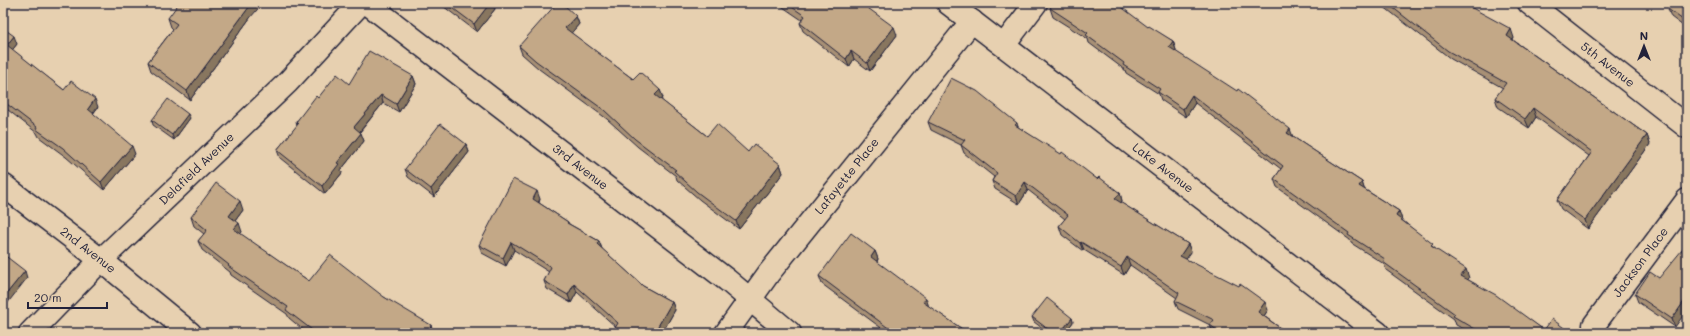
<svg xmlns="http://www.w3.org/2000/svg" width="1690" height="336" font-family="Mali,sans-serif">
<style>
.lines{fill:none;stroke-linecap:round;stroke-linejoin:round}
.street-casing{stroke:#22223b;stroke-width:25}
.street{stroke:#e7d0b0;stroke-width:22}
.wall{fill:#a89074;stroke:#22223b}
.shaded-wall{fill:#88765e;stroke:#22223b}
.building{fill:#c3a887;stroke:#22223b}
.labels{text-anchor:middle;stroke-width:3;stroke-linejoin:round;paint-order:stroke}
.street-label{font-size:12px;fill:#22223b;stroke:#e7d0b0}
</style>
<rect width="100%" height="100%" fill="#e7d0b0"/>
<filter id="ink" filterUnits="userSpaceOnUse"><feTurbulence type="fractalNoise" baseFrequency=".025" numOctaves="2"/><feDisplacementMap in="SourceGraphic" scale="8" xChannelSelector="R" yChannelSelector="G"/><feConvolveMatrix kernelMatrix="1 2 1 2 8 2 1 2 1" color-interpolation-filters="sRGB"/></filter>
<g filter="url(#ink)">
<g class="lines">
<defs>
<g id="street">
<path id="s1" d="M 367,3 L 727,280 L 790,333"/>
<path id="s2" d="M 948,3 L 1378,333"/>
<path id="s3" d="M 1529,3 L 1687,127"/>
<path d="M 1004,45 L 1036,3"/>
<path id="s4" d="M 3,185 L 101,260 L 190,333"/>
<path id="s5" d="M 1594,325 L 1687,200"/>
<path id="s6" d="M 30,333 L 101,260 L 287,83 L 361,3"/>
<path id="s7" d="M 726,333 L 769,273 L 972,21"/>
</g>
</defs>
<use href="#street" class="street-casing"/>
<use href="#street" class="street"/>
</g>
<path class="wall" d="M 439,3 L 493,3 L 495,9 L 477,32 Z
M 777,3 L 861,3 L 897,35 L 870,71 L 854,59 L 849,67 L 803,31 L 800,23 L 802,20 Z
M 1379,3 L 1467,3 L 1468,5 L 1514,38 L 1513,40 L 1647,135 L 1650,144 L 1588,229 L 1561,209 L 1557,200 L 1589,156 L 1536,117 L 1529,128 L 1498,107 L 1495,98 L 1503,88 L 1451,59 Z
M 1687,3 L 1687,29 L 1671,17 L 1668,9 Z
M 1050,8 L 1148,27 L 1173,41 L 1176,50 L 1175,51 L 1293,137 L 1362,182 L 1364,189 L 1399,211 L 1402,220 L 1469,278 L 1467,279 L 1544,330 L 1571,333 L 1471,333 L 1456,325 L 1454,319 L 1386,270 L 1384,264 L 1351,243 L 1350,240 L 1277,187 L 1274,179 L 1281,169 L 1195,103 L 1186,117 L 1161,100 L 1159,94 L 1126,73 L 1125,70 L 1089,43 L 1088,39 L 1053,17 Z
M 576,16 L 579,24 L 571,33 L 633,79 L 660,90 L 663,98 L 661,100 L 707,136 L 780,164 L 783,173 L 739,229 L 700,200 L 677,180 L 676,176 L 638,147 L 607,119 L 539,69 L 522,54 L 519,46 Z
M 168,18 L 250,18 L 190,100 L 151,71 L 148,62 L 173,29 L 171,27 Z
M 3,28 L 17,44 L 12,50 L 64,90 L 98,107 L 93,114 L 135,154 L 104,190 L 66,157 L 39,137 L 37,133 L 3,106 Z
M 413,76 L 416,84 L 399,112 L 383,103 L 360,132 L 364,141 L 341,170 L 342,173 L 325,194 L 280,158 L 277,150 L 297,126 L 296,122 L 318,98 L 349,84 Z
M 190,118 L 174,140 L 153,125 L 152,120 Z
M 928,122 L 1017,123 L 1018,127 L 1097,179 L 1120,193 L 1122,201 L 1121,203 L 1188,244 L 1191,252 L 1186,259 L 1268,310 L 1264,316 L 1287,333 L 1213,333 L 1210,325 L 1178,309 L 1175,301 L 1177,298 L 1130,265 L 1124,275 L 1084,250 L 1083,251 L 1062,235 L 1059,226 L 1065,219 L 1028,190 L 1019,204 L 995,189 L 992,181 L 994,177 L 964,153 L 961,145 L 931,130 Z
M 466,144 L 469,152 L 434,197 L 408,177 L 405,169 Z
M 540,199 L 539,203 L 568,222 L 569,224 L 599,241 L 602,249 L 643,286 L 672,302 L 675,310 L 662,333 L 616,333 L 615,328 L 616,327 L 577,292 L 571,303 L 547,289 L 544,281 L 549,272 L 514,250 L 506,266 L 482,253 L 479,245 Z
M 243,210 L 235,221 L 242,232 L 240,234 L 309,281 L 384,297 L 434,333 L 307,333 L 289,318 L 287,314 L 231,275 L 230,272 L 202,250 L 198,241 L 204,234 L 194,226 L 191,217 Z
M 875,251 L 878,259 L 877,262 L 928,306 L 968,333 L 888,333 L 822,284 L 819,276 Z
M 1659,278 L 1675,327 L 1638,302 L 1635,294 Z
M 1032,317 L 1072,318 L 1073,322 L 1065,333 L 1049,333 L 1034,322 Z"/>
<path class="shaded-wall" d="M 252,3 L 263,3 L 250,18 L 190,100 L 187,91 Z
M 490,3 L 493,3 L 495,9 L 477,32 L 474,24 Z
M 576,16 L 579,24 L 568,37 L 565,28 Z
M 894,27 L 897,35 L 870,71 L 867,63 Z
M 1511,29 L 1514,38 L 1510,44 L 1507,36 Z
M 14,36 L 17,44 L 10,53 L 7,45 Z
M 1173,41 L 1176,50 L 1172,55 L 1169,47 Z
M 851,51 L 854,59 L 849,67 L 846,59 Z
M 413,76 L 416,84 L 399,112 L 396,104 Z
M 660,90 L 663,98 L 658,104 L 655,95 Z
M 381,95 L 383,103 L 357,135 L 354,127 Z
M 1192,95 L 1195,103 L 1186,117 L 1183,109 Z
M 95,99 L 98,107 L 90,117 L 88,109 Z
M 1533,108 L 1536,117 L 1529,128 L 1525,119 Z
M 188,114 L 190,118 L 174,140 L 172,135 Z
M 1290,129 L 1293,137 L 1287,133 Z
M 361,133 L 364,141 L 341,170 L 342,173 L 325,194 L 322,186 L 337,163 Z
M 1647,135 L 1650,144 L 1588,229 L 1585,220 Z
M 466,144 L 469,152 L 434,197 L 431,189 Z
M 132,146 L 135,154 L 104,190 L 101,182 Z
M 780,164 L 783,173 L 739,229 L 736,221 Z
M 1025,182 L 1028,190 L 1019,204 L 1016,196 Z
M 1362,182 L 1365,191 L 1359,186 Z
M 537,191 L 540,199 L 536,207 L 533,199 Z
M 1120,193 L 1122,201 L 1118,207 L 1115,199 Z
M 240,201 L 243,210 L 232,225 L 229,216 Z
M 1399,211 L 1402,220 L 1399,224 L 1396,216 Z
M 239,223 L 242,232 L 237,238 L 234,229 Z
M 599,241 L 602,249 L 597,244 Z
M 511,242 L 514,250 L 506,266 L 503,258 Z
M 1081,242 L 1084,250 L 1083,251 L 1080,243 Z
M 1188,244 L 1191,252 L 1183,264 L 1180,256 Z
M 875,251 L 878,259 L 874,265 L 871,257 Z
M 1127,257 L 1130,265 L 1124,275 L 1121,267 Z
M 1466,269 L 1469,278 L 1464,284 L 1461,276 Z
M 25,271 L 27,278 L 3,309 L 3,298 Z
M 574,284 L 577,292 L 571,303 L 568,295 Z
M 1687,297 L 1687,310 L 1675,327 L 1672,319 Z
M 926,298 L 929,307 L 923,302 Z
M 672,302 L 675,310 L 662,333 L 654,333 Z
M 1265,302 L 1268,310 L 1261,320 L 1258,312 Z
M 1072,318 L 1073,322 L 1065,333 L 1060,333 Z
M 431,325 L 434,333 L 427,333 Z"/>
<path class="building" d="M 179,3 L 252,3 L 187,91 L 148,62 L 177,24 L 168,18 Z
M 446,3 L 490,3 L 474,24 Z
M 557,3 L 562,3 L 576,16 L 565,28 L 633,79 L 640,72 L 660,90 L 655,95 L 707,136 L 717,124 L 748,152 L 754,144 L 780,164 L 736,221 L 697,192 L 674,171 L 676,170 L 635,139 L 604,110 L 536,61 L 519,46 Z
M 786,3 L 861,3 L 894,27 L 867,63 L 851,51 L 846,59 L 800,23 L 805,16 Z
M 1054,3 L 1116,3 L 1148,27 L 1149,26 L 1173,41 L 1169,47 L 1237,91 L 1238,89 L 1290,129 L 1287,133 L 1362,182 L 1359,186 L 1399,211 L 1396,216 L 1433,244 L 1431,246 L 1466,269 L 1461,276 L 1496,295 L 1544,330 L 1552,319 L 1571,333 L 1482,333 L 1453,316 L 1455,314 L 1383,262 L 1385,259 L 1348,235 L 1349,233 L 1274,179 L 1283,166 L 1192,95 L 1183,109 L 1158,92 L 1160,89 L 1123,65 L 1124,63 L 1086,35 L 1088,33 L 1050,8 Z
M 1387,3 L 1463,3 L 1511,29 L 1507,36 L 1647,135 L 1585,220 L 1557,200 L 1592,152 L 1533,108 L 1525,119 L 1495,98 L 1506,83 L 1448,51 Z
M 1672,3 L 1687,3 L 1687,23 L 1668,9 Z
M 3,28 L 14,36 L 7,45 L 64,90 L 71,81 L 95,99 L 88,109 L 132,146 L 101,182 L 63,148 L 36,129 L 37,127 L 3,101 Z
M 369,51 L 413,76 L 396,104 L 381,95 L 354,127 L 361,133 L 337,163 L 339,164 L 322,186 L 277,150 L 298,124 L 296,122 L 316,96 L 318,98 L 337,74 L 349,84 Z
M 951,78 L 977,91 L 1017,123 L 1015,125 L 1061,154 L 1062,152 L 1097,179 L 1099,177 L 1120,193 L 1115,199 L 1188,244 L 1180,256 L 1239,286 L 1240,284 L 1265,302 L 1258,312 L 1287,333 L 1221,333 L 1210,325 L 1214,320 L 1175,301 L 1179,293 L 1127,257 L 1121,267 L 1081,242 L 1080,243 L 1059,226 L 1068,215 L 1025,182 L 1016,196 L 992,181 L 997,173 L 961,145 L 965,140 L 928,122 Z
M 168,99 L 188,114 L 172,135 L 152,120 Z
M 440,124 L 466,144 L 431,189 L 405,169 Z
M 513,179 L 537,191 L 533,199 L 568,222 L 567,223 L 599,241 L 597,244 L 643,286 L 672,302 L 654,333 L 623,333 L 615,328 L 618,323 L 574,284 L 568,295 L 544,281 L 551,267 L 511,242 L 503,258 L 479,245 Z
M 216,183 L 240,201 L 229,216 L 239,223 L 234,229 L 309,281 L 330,255 L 384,297 L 431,325 L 427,333 L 316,333 L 286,310 L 288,307 L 228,266 L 229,265 L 198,241 L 207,230 L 191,217 Z
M 851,233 L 875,251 L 871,257 L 926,298 L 923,302 L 968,333 L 895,333 L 819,276 Z
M 1687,244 L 1687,297 L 1672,319 L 1635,294 L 1650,272 L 1659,278 Z
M 3,254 L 25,271 L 3,298 Z
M 1047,298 L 1072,318 L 1060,333 L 1053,333 L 1032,317 Z"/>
</g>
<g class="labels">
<g class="street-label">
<text dy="4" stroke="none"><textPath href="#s3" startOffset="100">5th Avenue</textPath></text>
<text dy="4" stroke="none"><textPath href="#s1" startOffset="269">3rd Avenue</textPath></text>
<text dy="4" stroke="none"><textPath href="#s2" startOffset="271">Lake Avenue</textPath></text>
<text dy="4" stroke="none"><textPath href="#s6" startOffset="234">Delafield Avenue</textPath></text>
<text dy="4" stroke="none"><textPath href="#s7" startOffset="198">Lafayette Place</textPath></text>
<text dy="4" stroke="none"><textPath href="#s4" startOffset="107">2nd Avenue</textPath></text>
<text dy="4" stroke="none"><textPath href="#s5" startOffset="78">Jackson Place</textPath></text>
</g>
</g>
<rect width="1690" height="336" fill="none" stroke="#e7d0b0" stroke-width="16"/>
<rect x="8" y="8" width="1674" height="320" fill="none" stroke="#22223b" stroke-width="1.5" filter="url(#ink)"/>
<g transform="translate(1644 46)" stroke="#e7d0b0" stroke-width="3" paint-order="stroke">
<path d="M0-3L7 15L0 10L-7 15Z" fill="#22223b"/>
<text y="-6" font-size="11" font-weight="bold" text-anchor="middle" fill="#22223b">N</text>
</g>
<path d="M28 302v6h79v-6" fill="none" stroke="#22223b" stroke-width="2"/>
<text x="34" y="302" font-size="12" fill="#22223b" stroke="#e7d0b0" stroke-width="3" paint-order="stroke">20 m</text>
</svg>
